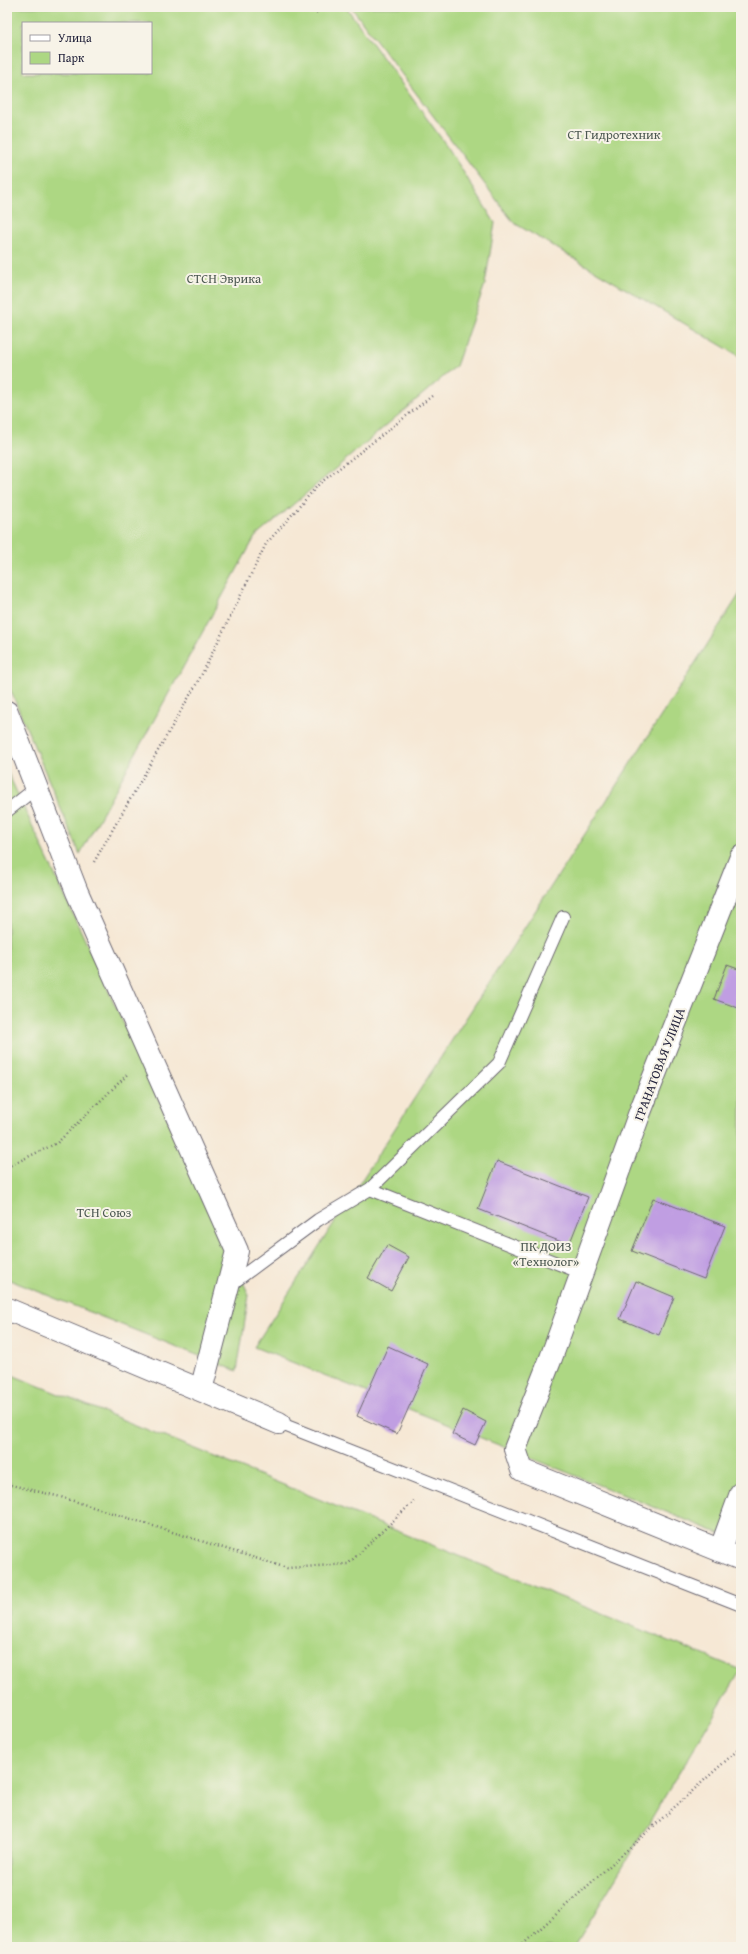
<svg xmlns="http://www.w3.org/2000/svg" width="748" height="1954" font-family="'Gentium Book Plus',serif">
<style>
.green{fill:#add783;stroke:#687c5f;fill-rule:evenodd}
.building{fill:#c09ee2}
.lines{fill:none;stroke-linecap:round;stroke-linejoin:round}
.service-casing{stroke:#6c6771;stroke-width:14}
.minor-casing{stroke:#6c6771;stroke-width:24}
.path{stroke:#6c6771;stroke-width:2.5;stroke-dasharray:1 3;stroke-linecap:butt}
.service{stroke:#fff;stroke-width:12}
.minor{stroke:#fff;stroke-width:22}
.labels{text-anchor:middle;stroke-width:4;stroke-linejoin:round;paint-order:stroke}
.park-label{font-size:13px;fill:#4c5851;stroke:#f7f3e8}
.street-label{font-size:13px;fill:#22223b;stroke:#f7f3e8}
</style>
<rect width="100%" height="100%" fill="#f7f3e8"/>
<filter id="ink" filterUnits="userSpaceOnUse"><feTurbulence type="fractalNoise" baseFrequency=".025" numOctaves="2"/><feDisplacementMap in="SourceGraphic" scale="8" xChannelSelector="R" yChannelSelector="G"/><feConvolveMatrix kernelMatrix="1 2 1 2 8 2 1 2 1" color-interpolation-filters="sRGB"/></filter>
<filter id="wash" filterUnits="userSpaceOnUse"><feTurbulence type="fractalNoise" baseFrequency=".012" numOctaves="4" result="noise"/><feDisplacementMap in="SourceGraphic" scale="16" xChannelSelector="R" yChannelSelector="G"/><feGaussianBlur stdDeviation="0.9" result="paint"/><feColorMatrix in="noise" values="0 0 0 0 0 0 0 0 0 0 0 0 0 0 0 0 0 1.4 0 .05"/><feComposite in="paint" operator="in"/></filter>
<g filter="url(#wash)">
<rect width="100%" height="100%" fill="#f6e8d5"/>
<path class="green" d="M 7,7 L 346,7 L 449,149 L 495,223 L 485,284 L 456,366 L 255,537 L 80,854 L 7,682 ZM 23,23 L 151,23 L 151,73 L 23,73 Z
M 351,7 L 741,7 L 741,357 L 514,223 Z
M 741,592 L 741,1542 L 254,1347 Z
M 7,771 L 249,1295 L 237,1371 L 7,1279 Z
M 7,1373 L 741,1670 L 574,1947 L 7,1947 Z"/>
<g id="blocks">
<path class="building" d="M 727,965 L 741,970 L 741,1009 L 714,999 Z
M 497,1161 L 588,1197 L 569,1245 L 478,1209 Z
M 653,1198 L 725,1226 L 704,1279 L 632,1251 Z
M 387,1245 L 409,1257 L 391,1291 L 368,1278 Z
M 636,1281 L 674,1297 L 659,1335 L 620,1319 Z
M 388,1346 L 428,1364 L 397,1434 L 357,1416 Z
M 463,1410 L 486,1422 L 475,1445 L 452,1434 Z"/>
</g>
</g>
<g filter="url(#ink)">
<use href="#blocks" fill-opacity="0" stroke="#6c6771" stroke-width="1"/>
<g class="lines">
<defs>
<path id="service" d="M 7,811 L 36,788
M 370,1189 L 582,1273
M 230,1285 L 318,1220 L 370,1189 L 499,1063 L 563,917
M 279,1423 L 741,1605"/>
<path id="minor" d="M 7,712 L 77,892 L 237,1251 L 201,1390
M 741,857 L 640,1112 L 551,1358 L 515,1449 L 522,1470 L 741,1559
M 7,1309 L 279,1423
M 720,1551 L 741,1493"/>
</defs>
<use href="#service" class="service-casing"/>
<use href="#minor" class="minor-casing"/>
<path class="path" d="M 311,7 L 317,13
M 94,862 L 201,676 L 266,544 L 319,484 L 432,396
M 7,1167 L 57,1143 L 129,1073
M 7,1484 L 61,1497 L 287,1568 L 348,1564 L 416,1499
M 520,1947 L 741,1747"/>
<use href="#service" class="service"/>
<use href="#minor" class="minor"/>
</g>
</g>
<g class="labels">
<g class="park-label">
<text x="614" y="139">СТ Гидротехник</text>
<text x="224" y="283">СТСН Эврика</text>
<text x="104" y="1217">ТСН Союз</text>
<text x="546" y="1251">ПК ДОИЗ<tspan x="546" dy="15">«Технолог»</tspan></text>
</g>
<g class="street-label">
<text transform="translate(659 1064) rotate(-69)" y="5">ГРАНАТОВАЯ УЛИЦА</text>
</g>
</g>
<rect width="748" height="1954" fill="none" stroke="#f7f3e8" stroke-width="24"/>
<rect x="22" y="22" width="130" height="52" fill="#f7f3e8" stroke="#a29fa3"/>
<rect x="30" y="35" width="20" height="6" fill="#ffffff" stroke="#a29fa3"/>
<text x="58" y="42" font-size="12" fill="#22223b">Улица</text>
<rect x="30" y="52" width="20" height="12" fill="#add783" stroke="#a29fa3"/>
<text x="58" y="62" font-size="12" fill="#22223b">Парк</text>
</svg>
